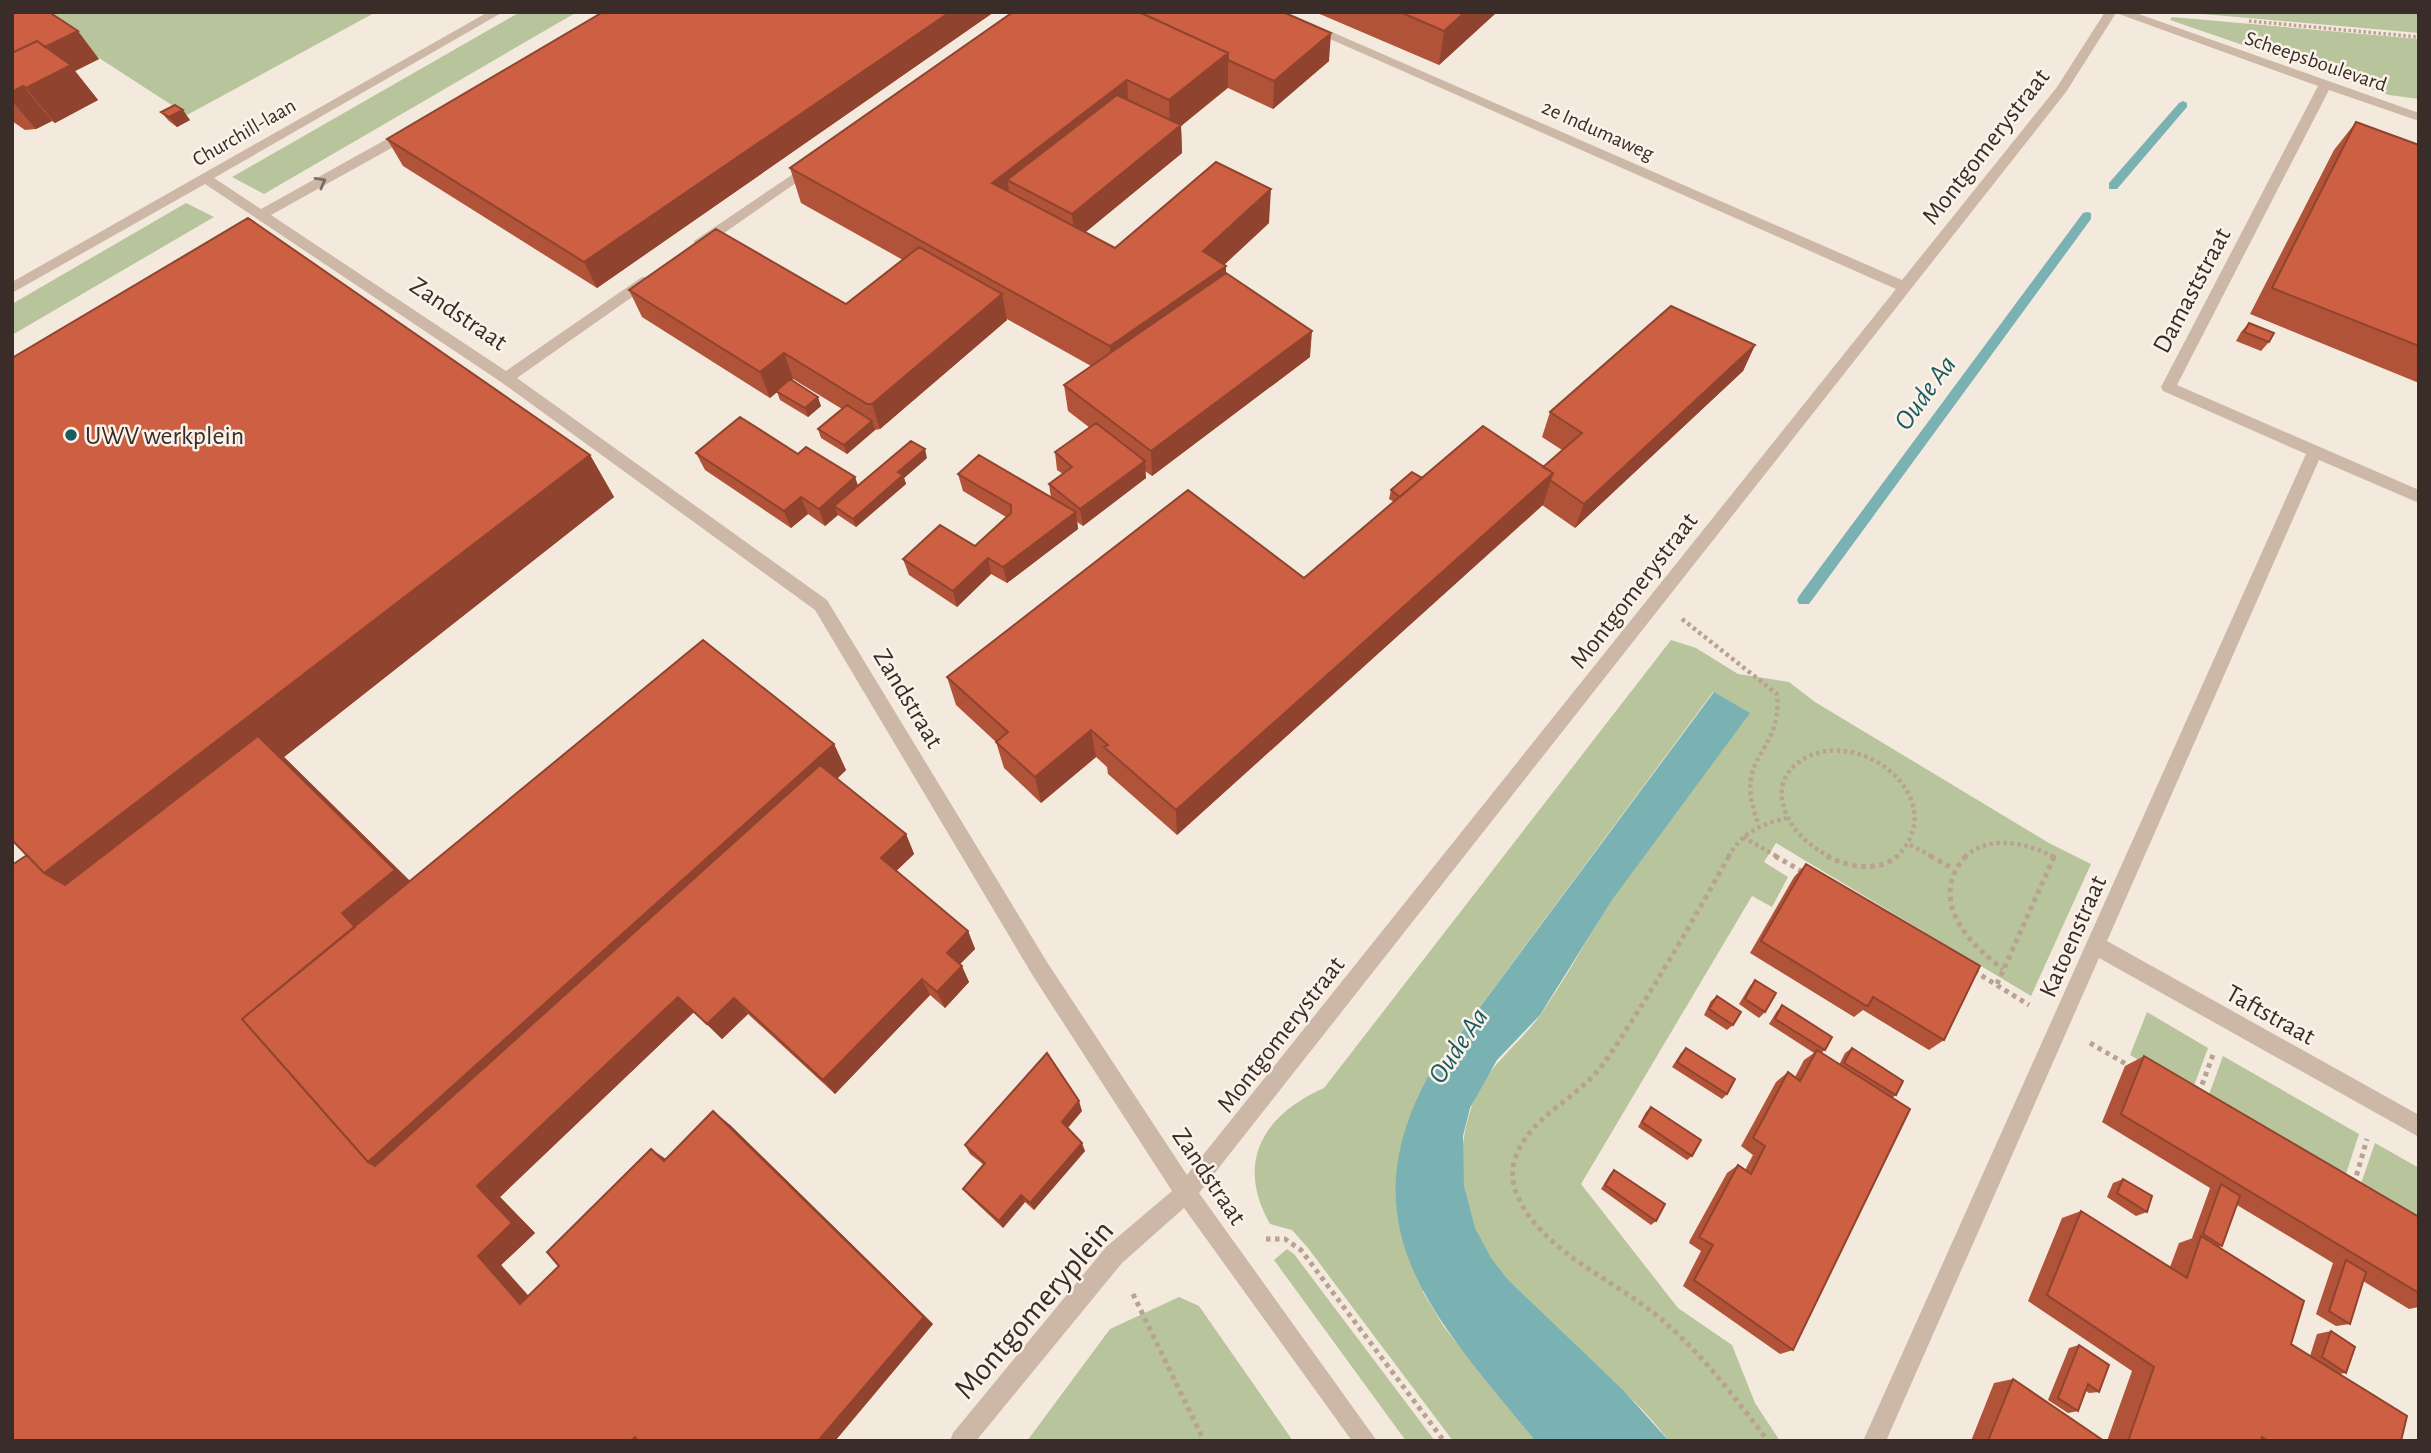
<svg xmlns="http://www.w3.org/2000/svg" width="2431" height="1453" font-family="'Alegreya Sans',sans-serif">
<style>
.green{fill:#b8c49c}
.water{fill:#7ab2b3}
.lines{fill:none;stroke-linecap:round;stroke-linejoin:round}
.stream{fill:#7ab2b3;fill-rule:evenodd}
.path-far2{stroke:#b9a292;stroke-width:3.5;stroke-dasharray:2.5 2.5;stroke-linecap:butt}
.path-far1{stroke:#b9a292;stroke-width:4.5;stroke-dasharray:3.5 3.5;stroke-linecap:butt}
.path{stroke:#b9a292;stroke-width:5;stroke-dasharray:4.5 4.5;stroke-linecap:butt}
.minor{fill:#cdb8a8;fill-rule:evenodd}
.wall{fill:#b05339}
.shaded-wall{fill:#90432e}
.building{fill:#cd6042;stroke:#90432e;stroke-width:2}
.oneway{stroke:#7c6c62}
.poi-dot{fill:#1b5c5e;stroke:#fbf3ea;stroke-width:2.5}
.labels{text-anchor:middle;stroke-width:5;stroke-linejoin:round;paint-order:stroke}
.far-street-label{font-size:21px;fill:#3a2d29;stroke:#fbf3ea}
.street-label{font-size:26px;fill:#3a2d29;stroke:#fbf3ea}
.poi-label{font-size:26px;fill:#3a2d29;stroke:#fbf3ea;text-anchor:start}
.water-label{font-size:28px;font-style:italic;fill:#1b5c5e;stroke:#fbf3ea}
.near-street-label{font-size:32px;fill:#3a2d29;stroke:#fbf3ea}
</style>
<rect width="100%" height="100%" fill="#f4e9dd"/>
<path class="green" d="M 28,12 L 376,12 L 187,115 Z
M 520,12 L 577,12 L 264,194 L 232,177 Z
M 2180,12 L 2419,12 L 2419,33 Z
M 2172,17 L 2419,39 L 2419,99 L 2389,95 L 2170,20 Z
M 186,203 L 214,217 L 12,335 L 12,304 Z
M 1671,640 L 1696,648 L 1738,674 L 1789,682 L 1815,702 L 2049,843 L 2091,864 L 2031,996 L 1776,843 L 1764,862 L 1788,877 L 1772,907 L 1752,896 L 1581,1184 L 1678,1308 L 1732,1345 L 1755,1403 L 1780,1441 L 1669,1441 C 1618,1373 1539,1329 1491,1259 C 1463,1217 1454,1160 1470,1112 C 1484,1066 1516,1049 1541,1014 C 1566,978 1587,939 1611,901 C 1652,836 1703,775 1749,713 L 1713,692 L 1428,1077 L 1423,1292 L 1444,1327 L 1535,1441 L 1453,1441 L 1308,1248 L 1292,1230 L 1270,1224 C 1235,1162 1263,1115 1324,1088 Z
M 2147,1012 L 2208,1048 L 2192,1091 L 2130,1055 Z
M 2223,1056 L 2359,1134 L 2344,1180 L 2207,1100 Z
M 2375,1143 L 2419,1168 L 2419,1224 L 2359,1189 Z
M 1287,1249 L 1294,1254 L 1435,1441 L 1406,1441 L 1274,1260 Z
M 1179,1297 L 1199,1306 L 1293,1441 L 1027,1441 L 1110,1329 Z"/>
<path class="water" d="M 1714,692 L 1750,713 L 1612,900 L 1540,1015 L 1497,1060 L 1470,1108 L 1463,1136 L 1464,1186 L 1475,1228 L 1491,1258 L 1508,1280 L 1624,1391 L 1669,1441 L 1535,1441 C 1442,1324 1343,1233 1428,1077 Z"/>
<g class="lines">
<path class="stream" d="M 2183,101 L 2187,103 L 2187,107 L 2117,189 L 2109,189 L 2109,183 L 2179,103 Z
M 2087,212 L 2091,213 L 2091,219 L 1809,604 L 1799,604 L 1797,600 L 1799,596 L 2083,213 Z"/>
<path class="path-far2" d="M 2249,21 L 2419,37"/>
<path class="path-far1" d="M 1682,619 L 1777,694 C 1783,756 1730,754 1759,825
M 1743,837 L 1778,857
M 1910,845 L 1933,857
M 1728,857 C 1742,833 1759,825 1786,818
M 1830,857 C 1806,844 1786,826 1782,798 C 1780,785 1786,773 1795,765 C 1853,717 1957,799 1896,857
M 1965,857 C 1988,834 2028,843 2054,857"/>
<path class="path" d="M 1729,856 C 1696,915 1663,973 1626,1030 C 1614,1048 1604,1066 1588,1081 C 1562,1106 1525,1124 1514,1162 C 1506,1191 1531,1222 1551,1240 C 1581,1268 1619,1286 1651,1311 C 1697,1347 1733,1395 1768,1441
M 1775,856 L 1803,872
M 1827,856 C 1847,867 1879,873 1897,856
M 1930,856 L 1954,869
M 1966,856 C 1927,898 1967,943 2003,969
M 1974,971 L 2029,1005
M 1997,984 L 2054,857 L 2051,856
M 2090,1043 L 2131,1067
M 2199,1093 L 2214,1052
M 2354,1184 L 2367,1139
M 1266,1239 L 1285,1239 L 1301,1250 L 1444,1441
M 1133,1294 L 1204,1441"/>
<path class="minor" d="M 488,12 L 503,12 L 214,178 L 261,209 L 403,130 L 413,130 L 413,136 L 271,215 L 506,371 L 642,277 L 652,277 L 652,283 L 517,378 L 827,600 L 1047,962 L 1187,1175 L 1896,289 L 1269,12 L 1286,12 L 1902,280 L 2057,87 L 2105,12 L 2133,12 L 2419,113 L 2419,121 L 2329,90 L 2177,385 L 2419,490 L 2419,503 L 2319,460 L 2107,941 L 2419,1115 L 2419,1137 L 2099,958 L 1886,1441 L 1863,1441 L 2306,454 L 2163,391 L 2161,387 L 2318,86 L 2116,13 L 2066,92 L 1199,1193 L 1377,1441 L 1352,1441 L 1184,1208 L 1122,1263 L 976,1441 L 950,1441 L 953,1433 L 1106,1247 L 1172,1191 L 1033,976 L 815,610 L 501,382 L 205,184 L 12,293 L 12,282 Z
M 811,162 L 818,166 L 816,169 L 704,247 L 694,247 L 694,241 Z"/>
</g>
<path class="wall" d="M 12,12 L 99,59 L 75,71 L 98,100 L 55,123 L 52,121 L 36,129 L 25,130 L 12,121 Z
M 603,12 L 994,12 L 597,288 L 403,166 L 387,139 Z
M 1013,12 L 1329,61 L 1273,109 L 1228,88 L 1181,126 L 1182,153 L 1085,232 L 1115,248 L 1269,223 L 1224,265 L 1226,266 L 1226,273 L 1310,357 L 1152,476 L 1145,471 L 1146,478 L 1083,526 L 1077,522 L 1078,529 L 1007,583 L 991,574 L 957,607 L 909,575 L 903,559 L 975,546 L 1006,517 L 963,491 L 958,474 L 1051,498 L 1049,484 L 1063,474 L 1057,470 L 1055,452 L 1090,428 L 1068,411 L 1064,385 L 1091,366 L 1007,319 L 1007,320 L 880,429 L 875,430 L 847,454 L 821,438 L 818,429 L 842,409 L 793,379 L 791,380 L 821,406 L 808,417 L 780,400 L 777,392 L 770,398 L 642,317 L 629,290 L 846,304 L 903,260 L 801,203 L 790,168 Z
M 1315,12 L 1497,12 L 1439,65 Z
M 161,112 L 190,120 L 177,127 L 169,121 Z
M 2356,122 L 2419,145 L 2419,383 L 2250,314 L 2334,150 Z
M 2249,323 L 2269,342 L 2261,351 L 2236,341 L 2241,332 Z
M 1755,345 L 1743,371 L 1575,528 L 1542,505 L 1177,835 L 1108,774 L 1107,767 L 1096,757 L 1041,803 L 1004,768 L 996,742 L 956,705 L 947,677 L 1304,578 L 1394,502 L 1389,499 L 1391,490 L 1422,478 L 1543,467 L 1562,450 L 1542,437 L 1550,412 Z
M 696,453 L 855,477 L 858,486 L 927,458 L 904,478 L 906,484 L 856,527 L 838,515 L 825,526 L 808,514 L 791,528 L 705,470 Z
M 590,455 L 614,497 L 284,757 L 410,881 L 834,744 L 846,770 L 837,779 L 906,834 L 914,854 L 896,871 L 968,931 L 975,949 L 960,964 L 969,982 L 945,1008 L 930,995 L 835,1094 L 748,1014 L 722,1039 L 694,1012 L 500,1197 L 535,1233 L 501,1265 L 528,1296 L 666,1159 L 729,1124 L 933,1324 L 835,1441 L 12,1441 L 27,855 Z
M 1806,864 L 1944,1040 L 1929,1050 L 1863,1010 L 1854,1017 L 1750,953 L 1794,877 Z
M 1755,980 L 1765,1012 L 1759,1018 L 1739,1004 L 1750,986 Z
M 1717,996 L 1733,1025 L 1727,1030 L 1704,1015 L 1711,1001 Z
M 1782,1005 L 1825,1050 L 1821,1053 L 1839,1065 L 1845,1053 L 1852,1048 L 1896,1095 L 1892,1098 L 1793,1350 L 1780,1354 L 1683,1286 L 1701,1251 L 1689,1243 L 1690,1240 L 1727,1173 L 1738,1165 L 1745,1170 L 1753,1155 L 1741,1146 L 1776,1082 L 1788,1072 L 1795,1077 L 1804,1060 L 1814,1053 L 1769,1024 L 1777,1011 Z
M 1686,1048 L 1727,1094 L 1722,1099 L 1672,1067 L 1681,1053 Z
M 2144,1056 L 2419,1217 L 2419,1307 L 2409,1309 L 2363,1281 L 2350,1324 L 2336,1326 L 2316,1314 L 2333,1263 L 2237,1205 L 2222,1246 L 2218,1247 L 2291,1344 L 2310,1356 L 2317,1334 L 2331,1331 L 2346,1373 L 2339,1374 L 2401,1441 L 2107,1441 L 2132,1371 L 2028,1301 L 2062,1218 L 2081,1211 L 2170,1267 L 2179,1243 L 2193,1238 L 2192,1238 L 2210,1188 L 2102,1122 L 2125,1066 Z
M 1651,1107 L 1692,1156 L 1687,1160 L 1638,1127 L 1646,1112 Z
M 1082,1111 L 1068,1128 L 1085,1151 L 1034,1210 L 1025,1202 L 1003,1228 L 969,1196 L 963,1189 L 984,1165 L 970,1154 L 965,1145 Z
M 1614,1170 L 1656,1221 L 1651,1225 L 1601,1189 L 1610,1174 Z
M 2123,1179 L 2147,1212 L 2136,1216 L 2107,1197 L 2113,1183 Z
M 2079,1345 L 2099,1392 L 2089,1393 L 2086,1391 L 2078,1411 L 2068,1413 L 2048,1400 L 2069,1348 Z
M 2013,1379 L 2104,1441 L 1971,1441 L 1994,1383 Z"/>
<path class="shaded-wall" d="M 950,12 L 994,12 L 597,288 L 584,262 Z
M 1465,12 L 1497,12 L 1439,65 L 1444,31 Z
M 78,31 L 99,59 L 75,71 L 98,100 L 55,123 L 26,88 L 23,86 L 52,121 L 36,129 L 12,101 L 12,64 Z
M 1331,33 L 1329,61 L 1273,109 L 1274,81 Z
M 1228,53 L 1228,87 L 1181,126 L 1182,153 L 1075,241 L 1072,214 L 1170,134 L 1169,100 Z
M 1127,80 L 1129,114 L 1007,180 L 1012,207 L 992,183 Z
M 183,110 L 190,120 L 177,127 L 169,117 Z
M 1271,189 L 1269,223 L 1213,275 L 1226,266 L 1226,300 L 1113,379 L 1110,346 L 1203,251 Z
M 1002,294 L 1007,320 L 880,429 L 872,404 Z
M 1312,331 L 1310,357 L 1152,476 L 1151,451 Z
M 1755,345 L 1743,371 L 1575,528 L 1584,504 Z
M 784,353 L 793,379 L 770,398 L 760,372 Z
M 818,397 L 821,406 L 808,417 L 805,408 Z
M 872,421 L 875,430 L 847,454 L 844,445 Z
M 925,449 L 927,458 L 904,478 L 906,484 L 856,527 L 853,519 L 898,472 Z
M 590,455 L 614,497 L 284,757 L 418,889 L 834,744 L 846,770 L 402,1177 L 368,1162 L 98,903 L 44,873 Z
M 1145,461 L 1146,478 L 1083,526 L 1080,509 Z
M 1553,473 L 1543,505 L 1177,835 L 1176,810 Z
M 855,477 L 861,495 L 834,506 L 838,515 L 825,526 L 819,509 Z
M 801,497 L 808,514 L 791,528 L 784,511 Z
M 1076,512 L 1078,529 L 1007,583 L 1003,567 Z
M 988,558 L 991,574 L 957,607 L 953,591 Z
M 1091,730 L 1096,757 L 1041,803 L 1035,777 Z
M 906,834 L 914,854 L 890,877 L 881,858 Z
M 968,931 L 975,949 L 955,969 L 947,953 Z
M 962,966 L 969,982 L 945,1008 L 937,992 Z
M 922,979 L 930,995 L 835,1094 L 823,1080 Z
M 678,997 L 694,1012 L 500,1197 L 535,1233 L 501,1265 L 543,1312 L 520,1304 L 478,1256 L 477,1186 Z
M 734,998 L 748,1014 L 722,1039 L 707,1024 Z
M 1079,1101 L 1082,1111 L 1065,1130 L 1062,1122 Z
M 713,1111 L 729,1124 L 933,1324 L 835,1441 L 818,1441 Z
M 1082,1143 L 1085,1151 L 1034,1210 L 1030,1203 Z
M 651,1149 L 669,1161 L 664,1161 Z
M 1021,1195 L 1025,1202 L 1003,1228 L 999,1221 Z"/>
<path class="building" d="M 12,12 L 49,12 L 78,31 L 45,47 L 37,41 L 12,53 Z
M 603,12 L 950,12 L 584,262 L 387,139 Z
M 1013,12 L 1139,12 L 1228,53 L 1169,100 L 1127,80 L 992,183 L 1115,248 L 1216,162 L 1271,189 L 1203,251 L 1226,266 L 1110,346 L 790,168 Z
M 1139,12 L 1283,12 L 1331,33 L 1274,81 L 1228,60 L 1228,53 Z
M 1400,12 L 1465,12 L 1444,31 Z
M 37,41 L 71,65 L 26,88 L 23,86 L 12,92 L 12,53 Z
M 1117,95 L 1181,125 L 1072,214 L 1007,180 Z
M 175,105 L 183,110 L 169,117 L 161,112 Z
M 2356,122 L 2419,145 L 2419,346 L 2272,288 Z
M 248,218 L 590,455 L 44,873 L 12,840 L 12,358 Z
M 716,229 L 846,304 L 919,247 L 1002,294 L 872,404 L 867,404 L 784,353 L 760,372 L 629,290 Z
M 1226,273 L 1312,331 L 1151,451 L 1064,385 Z
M 1671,306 L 1755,345 L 1584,504 L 1550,480 L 1553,473 L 1543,467 L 1582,433 L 1550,412 Z
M 2249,323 L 2274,333 L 2269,342 L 2244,332 Z
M 790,379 L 818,397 L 805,408 L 776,391 Z
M 847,405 L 872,421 L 844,445 L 818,429 Z
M 740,417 L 798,454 L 806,447 L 855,477 L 819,509 L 801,497 L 784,511 L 696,453 Z
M 1096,423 L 1145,461 L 1080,509 L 1049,484 L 1072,467 L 1055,452 Z
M 1483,426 L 1553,473 L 1176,810 L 1104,747 L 1108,745 L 1091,730 L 1035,777 L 996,742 L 1008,732 L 947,677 L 1188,490 L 1304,578 Z
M 911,441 L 925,449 L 898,472 L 903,475 L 853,519 L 834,506 Z
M 979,455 L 1076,512 L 1003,567 L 988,558 L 953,591 L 903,559 L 940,525 L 975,546 L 1011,513 L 1011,505 L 958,474 Z
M 1412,472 L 1422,478 L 1400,497 L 1391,490 Z
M 703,640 L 834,744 L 368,1162 L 242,1019 Z
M 258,736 L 395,870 L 342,913 L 355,927 L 242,1019 L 368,1162 L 375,1166 L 820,765 L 906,834 L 881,858 L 968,931 L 947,953 L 962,966 L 937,992 L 922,979 L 823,1080 L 734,998 L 707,1024 L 678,997 L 477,1186 L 512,1223 L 478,1256 L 520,1304 L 559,1266 L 547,1252 L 651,1149 L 664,1161 L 713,1111 L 924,1317 L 818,1441 L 638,1441 L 635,1437 L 631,1441 L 12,1441 L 12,865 L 27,855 L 44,873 L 65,885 Z
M 1806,864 L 1980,966 L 1944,1040 L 1873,997 L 1868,1006 L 1865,1005 L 1761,941 Z
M 1755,980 L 1776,993 L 1765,1012 L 1745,999 Z
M 1717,996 L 1741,1012 L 1733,1025 L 1709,1009 Z
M 1782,1005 L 1832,1037 L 1825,1050 L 1775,1019 Z
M 1686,1048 L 1735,1079 L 1727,1094 L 1677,1062 Z
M 1852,1048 L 1903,1081 L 1896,1095 L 1844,1063 Z
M 1817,1050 L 1910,1109 L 1793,1350 L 1694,1280 L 1713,1245 L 1699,1237 L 1701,1234 L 1738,1165 L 1751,1174 L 1765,1146 L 1753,1138 L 1788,1072 L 1800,1081 Z
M 1047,1053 L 1079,1101 L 1062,1122 L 1082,1143 L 1030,1203 L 1021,1195 L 999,1221 L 963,1189 L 985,1163 L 965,1145 Z
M 2144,1056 L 2419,1217 L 2419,1293 L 2121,1114 Z
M 1651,1107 L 1701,1140 L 1692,1156 L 1642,1122 Z
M 1614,1170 L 1665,1204 L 1656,1221 L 1605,1185 Z
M 2123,1179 L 2152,1196 L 2147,1212 L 2117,1193 Z
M 2221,1184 L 2240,1196 L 2222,1246 L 2203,1234 Z
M 2081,1211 L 2187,1278 L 2201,1236 L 2304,1301 L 2291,1344 L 2407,1416 L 2401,1441 L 2268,1441 L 2262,1437 L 2261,1441 L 2128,1441 L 2154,1367 L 2047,1295 Z
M 2346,1260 L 2366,1272 L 2350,1324 L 2329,1311 Z
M 2331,1331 L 2355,1347 L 2346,1373 L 2322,1357 Z
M 2079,1345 L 2109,1365 L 2099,1392 L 2088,1384 L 2078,1411 L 2058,1398 Z
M 2013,1379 L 2104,1441 L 1988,1441 Z"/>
<defs><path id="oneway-chevron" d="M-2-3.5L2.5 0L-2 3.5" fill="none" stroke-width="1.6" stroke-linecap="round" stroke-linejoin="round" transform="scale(1.75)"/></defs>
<use class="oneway" href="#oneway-chevron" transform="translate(321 182) rotate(-29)"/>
<circle class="poi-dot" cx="71" cy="435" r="7"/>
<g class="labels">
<g class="far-street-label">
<text transform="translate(2316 61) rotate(19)" y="7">Scheepsboulevard</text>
<text transform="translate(1598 130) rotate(24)" y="7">2e Indumaweg</text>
<text transform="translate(244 132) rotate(-30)" y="7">Churchill-laan</text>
</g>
<g class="street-label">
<text transform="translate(1985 146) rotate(-52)" y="9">Montgomerystraat</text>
<text transform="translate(2191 290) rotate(-62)" y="9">Damaststraat</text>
<text transform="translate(459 313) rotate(34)" y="9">Zandstraat</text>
<text transform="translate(1633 590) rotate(-52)" y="9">Montgomerystraat</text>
<text transform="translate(909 698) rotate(59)" y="9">Zandstraat</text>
<text transform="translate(2072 936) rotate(-66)" y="9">Katoenstraat</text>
<text transform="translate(2271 1014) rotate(29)" y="9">Taftstraat</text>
<text transform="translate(1280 1034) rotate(-52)" y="9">Montgomerystraat</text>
<text transform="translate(1210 1176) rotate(56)" y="9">Zandstraat</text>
</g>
<g class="poi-label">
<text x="85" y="444">UWV werkplein</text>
</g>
<g class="water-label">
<text transform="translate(1924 392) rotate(-54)" y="10">Oude Aa</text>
<text transform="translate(1457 1045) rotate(-56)" y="10">Oude Aa</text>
</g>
<g class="near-street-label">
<text transform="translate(1033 1309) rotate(-49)" y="11">Montgomeryplein</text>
</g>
</g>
<rect width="2431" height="1453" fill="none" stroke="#3a2d29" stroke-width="28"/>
</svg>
